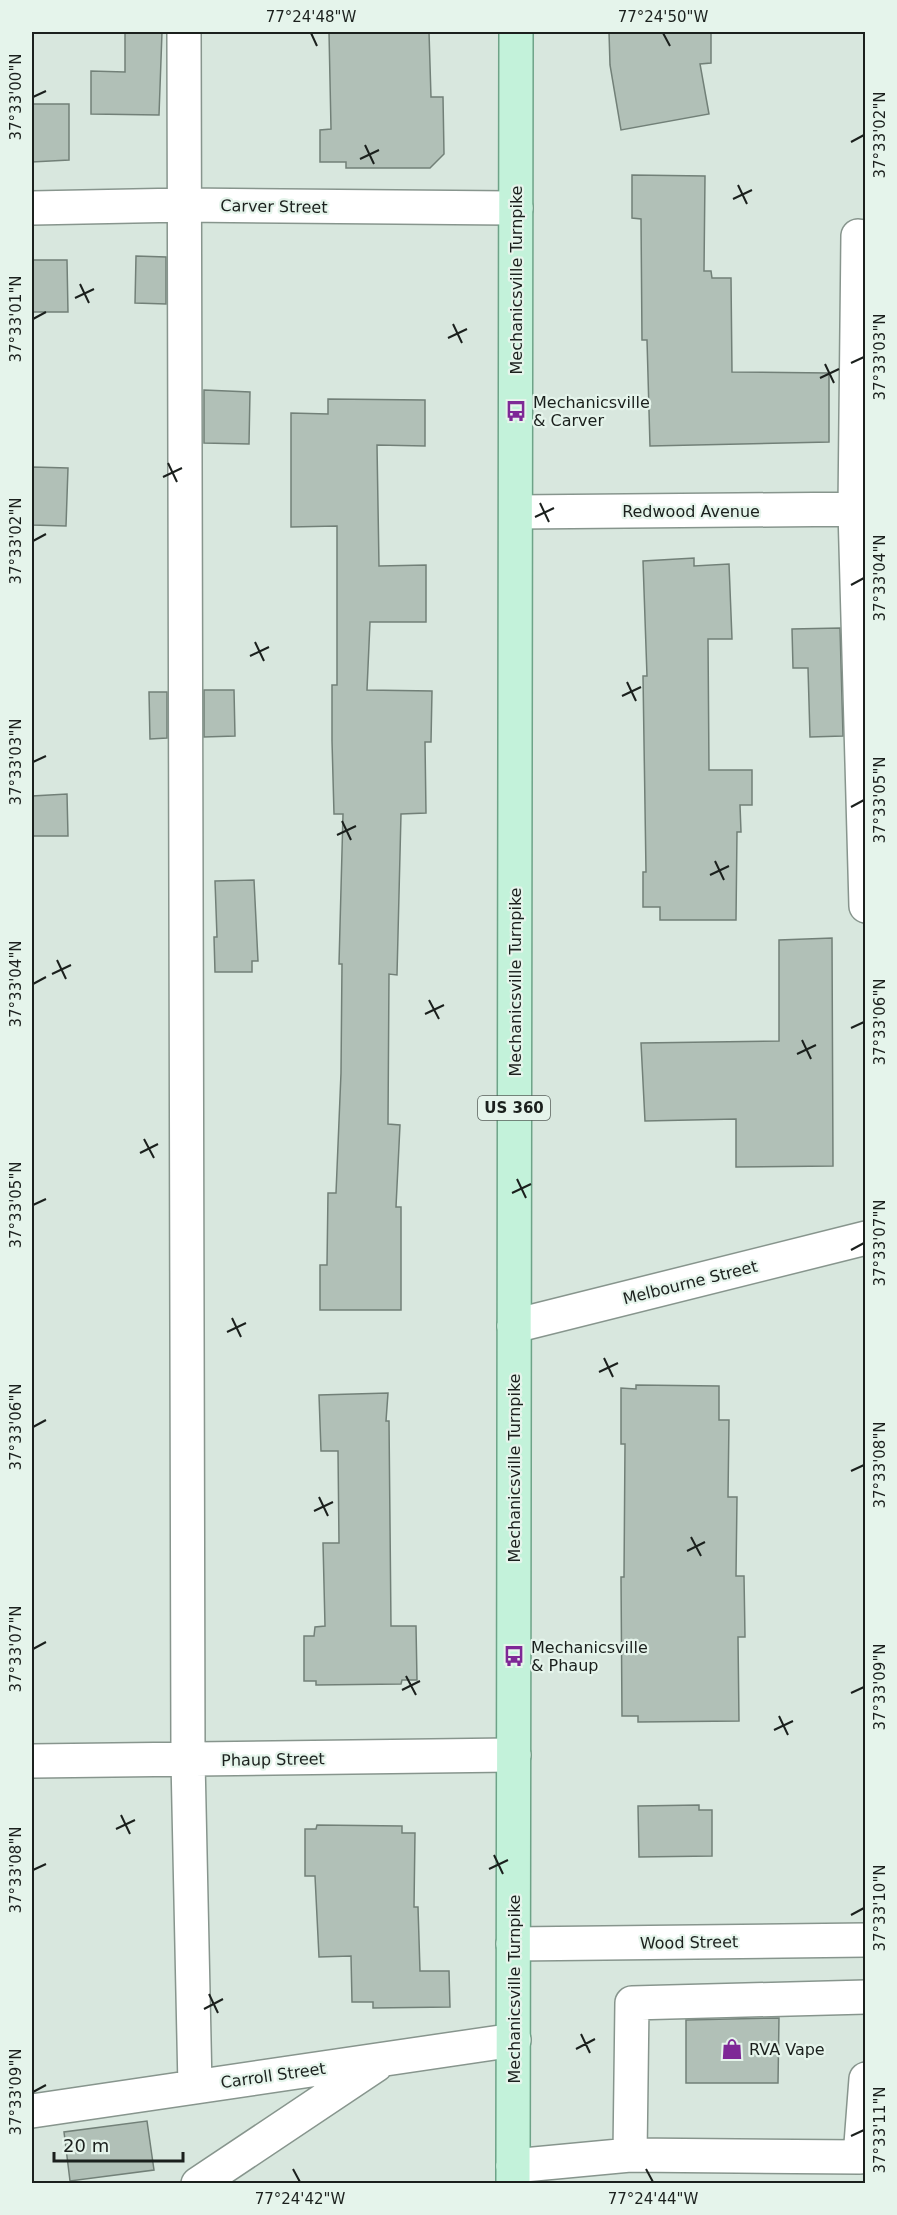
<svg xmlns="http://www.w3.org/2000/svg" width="897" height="2215" font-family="'DejaVu Sans',sans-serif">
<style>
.building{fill:#b1c0b7;stroke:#728078;stroke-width:1.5}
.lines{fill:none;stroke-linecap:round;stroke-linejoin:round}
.minor-casing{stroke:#87958d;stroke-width:36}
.major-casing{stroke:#6ea388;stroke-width:36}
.minor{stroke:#fff;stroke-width:33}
.major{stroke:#c3f2da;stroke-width:33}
.ticks{fill:none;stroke:#1b201d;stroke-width:2}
.labels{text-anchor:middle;stroke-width:4.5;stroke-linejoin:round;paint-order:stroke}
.shield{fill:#e5f4eb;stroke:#58605b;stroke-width:1.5}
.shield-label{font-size:15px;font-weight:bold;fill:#1b201d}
.street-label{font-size:16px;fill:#1b201d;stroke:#e5f4eb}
.poi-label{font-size:16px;fill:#1b201d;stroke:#e5f4eb;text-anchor:start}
.neatline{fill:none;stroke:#1b201d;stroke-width:2}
.ticks-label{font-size:15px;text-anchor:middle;fill:#1b201d}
</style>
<rect width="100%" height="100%" fill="#d8e7de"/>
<path class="building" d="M 125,32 L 162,32 L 159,115 L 91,114 L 91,71 L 125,72 Z
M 329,32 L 429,32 L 431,97 L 443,97 L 444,154 L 430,168 L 346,168 L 346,162 L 320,162 L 320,130 L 331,129 Z
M 609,32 L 711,32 L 711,63 L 700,64 L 709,114 L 621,130 L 610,65 Z
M 32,104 L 69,104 L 69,160 L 32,162 Z
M 632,175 L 705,176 L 704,271 L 711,271 L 712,278 L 731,278 L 732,372 L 829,373 L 829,442 L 650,446 L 647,340 L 642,340 L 641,219 L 632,218 Z
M 136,256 L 166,257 L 166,304 L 135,303 Z
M 32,260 L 67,260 L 68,312 L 32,312 Z
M 204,390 L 250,392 L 249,444 L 204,443 Z
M 328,399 L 425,400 L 425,446 L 377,445 L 379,566 L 426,565 L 426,622 L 370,622 L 367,690 L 432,691 L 431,742 L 425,742 L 426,813 L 401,814 L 397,975 L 389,974 L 388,1124 L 400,1125 L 396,1207 L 401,1207 L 401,1310 L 320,1310 L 320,1265 L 327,1265 L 328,1193 L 336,1193 L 341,1073 L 342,964 L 339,964 L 343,814 L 334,814 L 332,741 L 332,685 L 337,685 L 337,526 L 291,527 L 291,413 L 328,414 Z
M 32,467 L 68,468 L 66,526 L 32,525 Z
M 694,558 L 694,566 L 729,564 L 732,639 L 708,639 L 709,770 L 752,770 L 752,805 L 740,805 L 741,832 L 737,832 L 736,920 L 660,920 L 660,907 L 643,907 L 643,872 L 646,872 L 643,676 L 647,676 L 643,561 Z
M 840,628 L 843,736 L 810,737 L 808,668 L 793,668 L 792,629 Z
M 204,690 L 234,690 L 235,736 L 204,737 Z
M 149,692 L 167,692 L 167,738 L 150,739 Z
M 67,794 L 68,836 L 32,836 L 32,796 Z
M 254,880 L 258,961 L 252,961 L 252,972 L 215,972 L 214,937 L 217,937 L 215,881 Z
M 832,938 L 833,1166 L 736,1167 L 736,1119 L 645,1121 L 641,1043 L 779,1041 L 779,940 Z
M 636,1385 L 719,1386 L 719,1420 L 729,1420 L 728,1497 L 737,1497 L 736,1576 L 744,1576 L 745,1637 L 738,1637 L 739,1721 L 638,1722 L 638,1716 L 622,1716 L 621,1577 L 624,1577 L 625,1444 L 621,1444 L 621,1388 L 636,1389 Z
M 388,1393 L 386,1421 L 389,1421 L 391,1626 L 416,1626 L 417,1680 L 402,1680 L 401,1684 L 316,1685 L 316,1681 L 304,1681 L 304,1636 L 314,1636 L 315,1627 L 325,1626 L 323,1543 L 339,1543 L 338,1451 L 321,1451 L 319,1395 Z
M 699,1805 L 699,1810 L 712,1810 L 712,1856 L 639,1857 L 638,1806 Z
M 317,1825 L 402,1826 L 402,1833 L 415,1833 L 414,1907 L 418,1907 L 420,1971 L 449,1971 L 450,2007 L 373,2008 L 373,2002 L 352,2002 L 351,1956 L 319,1957 L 315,1876 L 305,1876 L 305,1829 L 316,1829 Z
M 779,2018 L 778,2083 L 686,2083 L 686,2020 Z
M 147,2121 L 154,2170 L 70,2181 L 64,2132 Z"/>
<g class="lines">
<defs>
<path id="minor" d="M 184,32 L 188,1760 L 195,2087
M 32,208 L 184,205 L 516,208
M 866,237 L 858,236 L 855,510 L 866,906
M 516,512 L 866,509
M 514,1326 L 866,1238
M 32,1761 L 514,1755
M 513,1944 L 866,1940
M 32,2111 L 514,2040
M 630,2155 L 632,2003 L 866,1997
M 513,2166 L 630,2155 L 860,2157 L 866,2079
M 198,2184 L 376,2065"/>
<path id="major" d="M 513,2184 L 516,32"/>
</defs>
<use href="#minor" class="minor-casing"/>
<use href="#major" class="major-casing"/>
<use href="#minor" class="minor"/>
<use href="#major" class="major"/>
</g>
<path class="ticks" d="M 311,33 L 317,46M 663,33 L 670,46M 33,97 L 46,91M 851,142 L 864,135M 365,145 L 374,164M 360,159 L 379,150M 738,185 L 747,204M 733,199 L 752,190M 80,284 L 89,303M 75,298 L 94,289M 33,319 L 46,312M 453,324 L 462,343M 448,338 L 467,329M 851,363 L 864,357M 825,364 L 834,383M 820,378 L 839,369M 168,463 L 177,482M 163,477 L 182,468M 540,503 L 549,522M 535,517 L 554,508M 33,541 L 46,534M 851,585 L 864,578M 255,642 L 264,661M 250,656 L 269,647M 627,682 L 636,701M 622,696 L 641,687M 33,762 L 46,756M 851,807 L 864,800M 342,821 L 351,840M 337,835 L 356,826M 715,861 L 724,880M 710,875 L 729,866M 57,960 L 66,979M 52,974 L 71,965M 33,984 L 46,977M 429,1000 L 439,1019M 425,1014 L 444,1005M 851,1028 L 864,1022M 802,1040 L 811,1059M 797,1054 L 816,1045M 144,1139 L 154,1158M 140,1153 L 158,1144M 517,1179 L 526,1198M 512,1193 L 531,1184M 33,1205 L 46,1199M 851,1250 L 864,1243M 232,1318 L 241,1337M 227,1332 L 246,1323M 604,1358 L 613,1377M 599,1372 L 618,1363M 33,1427 L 46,1420M 851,1471 L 864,1465M 319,1497 L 328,1516M 314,1511 L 333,1502M 691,1537 L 701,1556M 687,1551 L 705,1542M 33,1649 L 46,1642M 406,1676 L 416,1695M 402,1690 L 420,1681M 851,1693 L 864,1687M 779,1716 L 788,1735M 774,1730 L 793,1721M 121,1815 L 130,1834M 116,1829 L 135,1820M 494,1855 L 503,1874M 489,1869 L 508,1860M 33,1870 L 46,1864M 851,1915 L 864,1908M 209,1994 L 218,2013M 204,2009 L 223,1999M 581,2034 L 590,2053M 576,2049 L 595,2039M 33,2092 L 46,2085M 851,2136 L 864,2130M 293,2169 L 300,2182M 646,2169 L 653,2182"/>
<defs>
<symbol id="bus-bare" viewBox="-9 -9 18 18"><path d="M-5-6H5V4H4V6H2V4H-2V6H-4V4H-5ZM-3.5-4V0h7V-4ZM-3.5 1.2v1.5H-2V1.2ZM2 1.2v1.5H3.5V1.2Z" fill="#7e2896" stroke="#e5f4eb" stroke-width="2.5" paint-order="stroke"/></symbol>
<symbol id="shop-bare" viewBox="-9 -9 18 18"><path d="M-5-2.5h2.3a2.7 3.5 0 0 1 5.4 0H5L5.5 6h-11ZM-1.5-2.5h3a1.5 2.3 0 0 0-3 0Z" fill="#7e2896" stroke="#e5f4eb" stroke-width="2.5" paint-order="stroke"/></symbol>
</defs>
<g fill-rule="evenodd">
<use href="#bus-bare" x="501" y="396" width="30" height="30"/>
<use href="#bus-bare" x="499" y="1641" width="30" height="30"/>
<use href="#shop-bare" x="717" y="2034" width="30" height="30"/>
</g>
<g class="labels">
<rect class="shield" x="478" y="1096" width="72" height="24" rx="4.5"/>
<g class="shield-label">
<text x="514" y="1113">US 360</text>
</g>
<g class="street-label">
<text transform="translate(274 206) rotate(1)" y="6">Carver Street</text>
<text transform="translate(516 280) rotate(-90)" y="6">Mechanicsville Turnpike</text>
<text x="691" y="517">Redwood Avenue</text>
<text transform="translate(515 982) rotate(-90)" y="6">Mechanicsville Turnpike</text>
<text transform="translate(690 1282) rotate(-14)" y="6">Melbourne Street</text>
<text transform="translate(514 1468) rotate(-90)" y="6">Mechanicsville Turnpike</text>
<text transform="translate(273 1759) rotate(-1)" y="6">Phaup Street</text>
<text transform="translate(689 1942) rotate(-1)" y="6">Wood Street</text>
<text transform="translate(514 1989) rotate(-90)" y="6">Mechanicsville Turnpike</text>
<text transform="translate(273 2075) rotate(-8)" y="6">Carroll Street</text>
</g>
<g class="poi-label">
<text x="533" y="408">Mechanicsville<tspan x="533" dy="18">&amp; Carver</tspan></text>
<text x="531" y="1653">Mechanicsville<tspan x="531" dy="18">&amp; Phaup</tspan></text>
<text x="749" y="2055">RVA Vape</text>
</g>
</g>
<rect width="897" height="2215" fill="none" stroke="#e5f4eb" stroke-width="66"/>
<path d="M54 2152v9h129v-9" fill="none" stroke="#1b201d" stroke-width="3"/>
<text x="63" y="2152" font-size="18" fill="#1b201d" stroke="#e5f4eb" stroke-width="4.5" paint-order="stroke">20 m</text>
<rect x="33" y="33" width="831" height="2149" class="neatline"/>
<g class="ticks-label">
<text x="311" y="22">77°24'48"W</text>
<text x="663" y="22">77°24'50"W</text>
<text transform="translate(16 97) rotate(-90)" y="5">37°33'00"N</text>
<text transform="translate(880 135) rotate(-90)" y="5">37°33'02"N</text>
<text transform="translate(16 319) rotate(-90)" y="5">37°33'01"N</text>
<text transform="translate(880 357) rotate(-90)" y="5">37°33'03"N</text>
<text transform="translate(16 541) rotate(-90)" y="5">37°33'02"N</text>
<text transform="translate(880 578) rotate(-90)" y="5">37°33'04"N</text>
<text transform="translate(16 762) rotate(-90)" y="5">37°33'03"N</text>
<text transform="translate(880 800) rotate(-90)" y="5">37°33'05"N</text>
<text transform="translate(16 984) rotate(-90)" y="5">37°33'04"N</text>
<text transform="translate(880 1022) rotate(-90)" y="5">37°33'06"N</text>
<text transform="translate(16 1205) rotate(-90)" y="5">37°33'05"N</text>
<text transform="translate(880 1243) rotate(-90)" y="5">37°33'07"N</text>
<text transform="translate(16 1427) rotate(-90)" y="5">37°33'06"N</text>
<text transform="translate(880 1465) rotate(-90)" y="5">37°33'08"N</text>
<text transform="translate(16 1649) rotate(-90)" y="5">37°33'07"N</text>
<text transform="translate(880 1687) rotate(-90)" y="5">37°33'09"N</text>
<text transform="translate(16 1870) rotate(-90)" y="5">37°33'08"N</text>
<text transform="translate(880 1908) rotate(-90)" y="5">37°33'10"N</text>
<text transform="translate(16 2092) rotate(-90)" y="5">37°33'09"N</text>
<text transform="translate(880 2130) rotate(-90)" y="5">37°33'11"N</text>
<text x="300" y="2204">77°24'42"W</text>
<text x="653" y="2204">77°24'44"W</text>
</g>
</svg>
